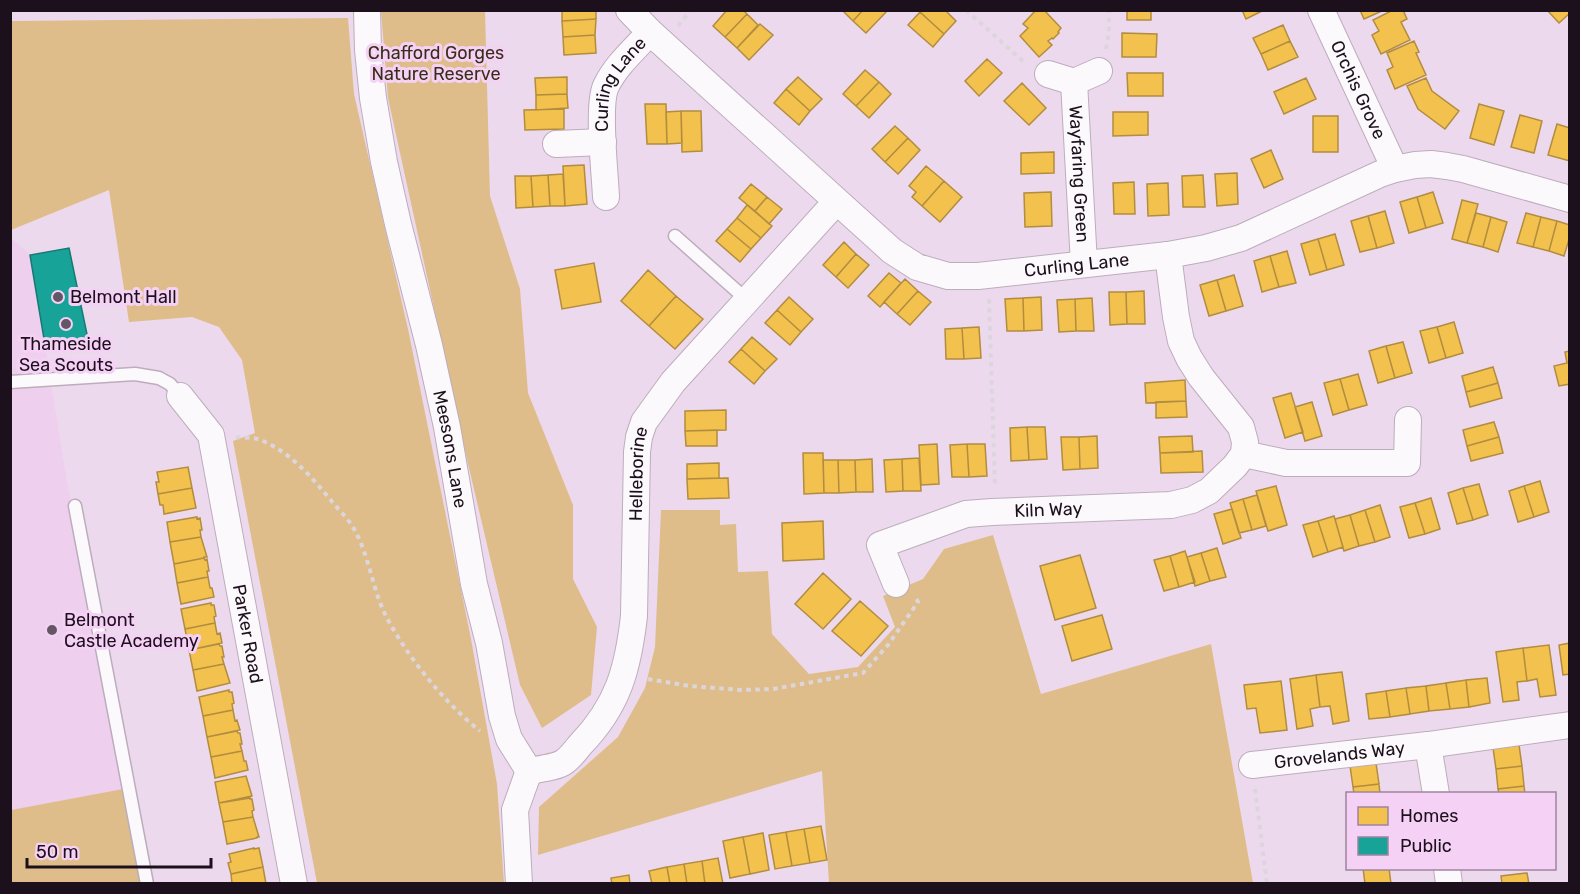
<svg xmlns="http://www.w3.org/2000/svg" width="1580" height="894" font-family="Rubik,sans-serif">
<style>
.built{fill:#eecfee}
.green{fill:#debd8a}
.homes{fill:#f2c14e;stroke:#b28c3f;stroke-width:1.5}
.public{fill:#17a398;stroke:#187773;stroke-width:1.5}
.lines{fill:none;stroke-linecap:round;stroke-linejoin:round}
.lane-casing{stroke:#bcadbc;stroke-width:15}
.street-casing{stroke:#bcadbc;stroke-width:28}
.path{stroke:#dcd6dc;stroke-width:4;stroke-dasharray:4.5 4.5;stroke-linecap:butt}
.lane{stroke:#fcf9fc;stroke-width:12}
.street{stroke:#fcf9fc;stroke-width:26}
.poi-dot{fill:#655665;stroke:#f5d1f5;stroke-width:2}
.labels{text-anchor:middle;stroke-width:6;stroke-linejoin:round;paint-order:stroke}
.park-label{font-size:18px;fill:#382e17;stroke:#f5d1f5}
.street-label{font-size:18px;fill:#1c101c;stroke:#f5d1f5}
.poi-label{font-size:18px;fill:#1c101c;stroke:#f5d1f5;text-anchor:start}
</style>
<rect width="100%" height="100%" fill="#edd9ed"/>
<path class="built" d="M 10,237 L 30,255 L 65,470 L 123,789 L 11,810 Z"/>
<path class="green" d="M 381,11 L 485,11 L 490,196 L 520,289 L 528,393 L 573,505 L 573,579 L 597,627 L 591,695 L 542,728 L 520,685 L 469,468 L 388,98 Z
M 348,18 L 354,94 L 408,329 L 471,639 L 497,784 L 504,883 L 317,883 L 233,441 L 255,433 L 242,360 L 219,327 L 192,317 L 129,322 L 109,190 L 11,230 L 11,21 Z
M 661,510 L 720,510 L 720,525 L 736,524 L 738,572 L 768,571 L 772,634 L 809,674 L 858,667 L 895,627 L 883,596 L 923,579 L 944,549 L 993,535 L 1041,694 L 1211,644 L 1253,883 L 829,883 L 822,771 L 538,855 L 539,807 L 618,737 L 645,688 L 655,647 Z
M 123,789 L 144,883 L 11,884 L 11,810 Z"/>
<path class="homes" d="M 562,10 L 596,10 L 596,19 L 562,21 Z
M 727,10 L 743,10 L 747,14 L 725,37 L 713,26 Z
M 842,10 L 863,10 L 853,21 Z
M 863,10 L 888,10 L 866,33 L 853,21 Z
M 922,10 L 945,10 L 956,21 L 944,34 L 920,12 Z
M 1036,10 L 1044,10 L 1061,28 L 1058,32 L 1059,33 L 1053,39 L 1052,38 L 1048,41 L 1052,45 L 1039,57 L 1020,36 L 1028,28 L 1023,24 Z
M 1127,10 L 1151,10 L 1151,20 L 1127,20 Z
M 1242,10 L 1264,10 L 1246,19 Z
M 1360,10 L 1384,10 L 1364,19 Z
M 1393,10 L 1403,10 L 1407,19 L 1401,22 L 1410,40 L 1381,54 L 1372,35 L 1379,31 L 1373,20 Z
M 1547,10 L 1570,10 L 1570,13 L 1559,23 Z
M 920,12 L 944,34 L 933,47 L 908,25 Z
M 747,14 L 758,25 L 737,48 L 725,37 Z
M 596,19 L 595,35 L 563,37 L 562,21 Z
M 760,24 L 773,35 L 749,60 L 737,48 Z
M 1283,25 L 1290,41 L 1261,54 L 1253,38 Z
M 1122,33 L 1157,34 L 1156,57 L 1122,57 Z
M 595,35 L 596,53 L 564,55 L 563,37 Z
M 1290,41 L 1298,57 L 1268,70 L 1261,54 Z
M 1414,41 L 1419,52 L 1416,53 L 1426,75 L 1395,89 L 1387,70 L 1393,67 L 1387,53 Z
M 987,59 L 1002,73 L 979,96 L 965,81 Z
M 865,70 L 879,82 L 856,106 L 843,94 Z
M 1127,73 L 1163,73 L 1163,96 L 1128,96 Z
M 567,77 L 567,94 L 536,95 L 535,78 Z
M 798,77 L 822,99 L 810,111 L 786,89 Z
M 1306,78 L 1316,99 L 1284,114 L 1274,92 Z
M 1426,78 L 1432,91 L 1459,111 L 1445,129 L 1418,109 L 1407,86 Z
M 879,82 L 891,94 L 869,118 L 856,106 Z
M 1022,83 L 1046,108 L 1029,125 L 1004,101 Z
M 786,89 L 810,111 L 799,125 L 774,103 Z
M 567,94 L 568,108 L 536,110 L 536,95 Z
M 645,104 L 666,104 L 667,144 L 647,144 Z
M 1479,104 L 1504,111 L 1494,145 L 1470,138 Z
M 564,109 L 564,129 L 525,130 L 524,110 Z
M 681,111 L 701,111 L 702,151 L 682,152 Z
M 681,111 L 682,143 L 667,144 L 666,112 Z
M 1113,112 L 1148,112 L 1148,135 L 1113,136 Z
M 1520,115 L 1542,121 L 1534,153 L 1511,147 Z
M 1313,116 L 1338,116 L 1338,152 L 1313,152 Z
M 1557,124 L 1570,128 L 1570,161 L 1548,155 Z
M 895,126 L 908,138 L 885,162 L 872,149 Z
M 908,138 L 920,150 L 898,174 L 885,162 Z
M 1271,150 L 1283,179 L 1264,188 L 1251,159 Z
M 1054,152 L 1054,173 L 1021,174 L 1021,153 Z
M 584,165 L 587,204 L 565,206 L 563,166 Z
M 926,166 L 944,181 L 922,206 L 912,197 L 916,192 L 909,186 Z
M 1237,173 L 1238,204 L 1217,206 L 1215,174 Z
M 563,174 L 565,206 L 550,206 L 548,175 Z
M 548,175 L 550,206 L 533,207 L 531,176 Z
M 1203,175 L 1205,207 L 1183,207 L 1182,176 Z
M 515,176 L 531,176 L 533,207 L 516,208 Z
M 944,181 L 962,197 L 940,222 L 922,206 Z
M 1134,182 L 1135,214 L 1114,214 L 1113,183 Z
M 1168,183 L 1169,215 L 1148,216 L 1147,184 Z
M 751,184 L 767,197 L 755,211 L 739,198 Z
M 1051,192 L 1052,226 L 1025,227 L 1024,193 Z
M 1433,192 L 1443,223 L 1426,228 L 1417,197 Z
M 767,197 L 782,209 L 769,224 L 755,211 Z
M 1417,197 L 1426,228 L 1409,233 L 1400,202 Z
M 1462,200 L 1478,204 L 1467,243 L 1452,239 Z
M 747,205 L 772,226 L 761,238 L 737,218 Z
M 1385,211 L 1394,243 L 1377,248 L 1368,216 Z
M 1476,213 L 1491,217 L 1483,247 L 1467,243 Z
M 1526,213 L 1541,217 L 1533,247 L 1517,243 Z
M 1368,216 L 1377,248 L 1360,252 L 1351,221 Z
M 1491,217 L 1507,222 L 1498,252 L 1483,247 Z
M 1541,217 L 1557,221 L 1549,251 L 1533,247 Z
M 737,218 L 761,238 L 751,249 L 727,229 Z
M 1557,221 L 1570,225 L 1570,236 L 1564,256 L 1549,251 Z
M 727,229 L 751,249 L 740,262 L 716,241 Z
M 1335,234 L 1344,265 L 1327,270 L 1318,239 Z
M 1318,239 L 1327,270 L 1310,275 L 1301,244 Z
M 844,242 L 856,254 L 836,277 L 823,265 Z
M 1287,251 L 1296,283 L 1279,287 L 1270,256 Z
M 856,254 L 869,265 L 848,288 L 836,277 Z
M 1270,256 L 1279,287 L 1262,292 L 1254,261 Z
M 594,263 L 601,302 L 562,309 L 555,270 Z
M 648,270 L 676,296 L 649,326 L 621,301 Z
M 889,273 L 901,283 L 880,307 L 868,296 Z
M 1234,275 L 1243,306 L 1226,311 L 1217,280 Z
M 905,279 L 918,291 L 897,314 L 884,302 Z
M 1217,280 L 1226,311 L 1209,316 L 1200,285 Z
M 918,291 L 931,302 L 910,325 L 897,314 Z
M 1144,291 L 1145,324 L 1127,324 L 1126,292 Z
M 1109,292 L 1126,292 L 1127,324 L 1110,325 Z
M 676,296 L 703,319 L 675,349 L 649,326 Z
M 789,297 L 813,319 L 801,332 L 777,310 Z
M 1041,297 L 1042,330 L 1024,331 L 1023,298 Z
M 1023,298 L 1024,331 L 1007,331 L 1005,299 Z
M 1092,298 L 1094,331 L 1076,331 L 1075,299 Z
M 1075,299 L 1076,331 L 1059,332 L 1057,300 Z
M 777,310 L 801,332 L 790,345 L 765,323 Z
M 1454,322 L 1463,353 L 1446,358 L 1437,327 Z
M 979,327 L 981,358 L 964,359 L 962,328 Z
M 1437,327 L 1446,358 L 1429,363 L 1420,331 Z
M 962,328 L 964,359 L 946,359 L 945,329 Z
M 752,337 L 777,359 L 765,371 L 741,349 Z
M 1403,342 L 1412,373 L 1395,378 L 1386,346 Z
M 1386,346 L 1395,378 L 1378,383 L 1369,351 Z
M 741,349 L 765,371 L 754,384 L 729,362 Z
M 1570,351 L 1570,384 L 1559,386 L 1554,366 L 1567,363 L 1565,352 Z
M 1493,367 L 1498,383 L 1466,392 L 1462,376 Z
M 1358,374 L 1367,405 L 1349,410 L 1340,379 Z
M 1340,379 L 1349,410 L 1333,415 L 1324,383 Z
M 1185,380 L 1186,401 L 1146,403 L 1145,383 Z
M 1498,383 L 1502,398 L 1470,407 L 1466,392 Z
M 1291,393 L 1303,432 L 1285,438 L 1273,398 Z
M 1186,401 L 1187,417 L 1156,418 L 1156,402 Z
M 1312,402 L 1322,436 L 1305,441 L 1295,407 Z
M 726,410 L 726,430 L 685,431 L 685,411 Z
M 1494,422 L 1499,437 L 1467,446 L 1463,430 Z
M 1027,427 L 1029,460 L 1011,461 L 1010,428 Z
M 1027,427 L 1045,427 L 1047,459 L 1029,460 Z
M 717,430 L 717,446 L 686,446 L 685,431 Z
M 1097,436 L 1098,468 L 1080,469 L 1079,437 Z
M 1192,436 L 1193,452 L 1160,453 L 1159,437 Z
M 1061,437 L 1079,437 L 1080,469 L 1063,470 Z
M 1499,437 L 1503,453 L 1471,461 L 1467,446 Z
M 937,444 L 939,484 L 921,485 L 919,445 Z
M 967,444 L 969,477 L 952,477 L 950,445 Z
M 967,444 L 985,444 L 987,476 L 969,477 Z
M 1202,451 L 1203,472 L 1161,473 L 1160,453 Z
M 803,453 L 823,453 L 824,493 L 804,494 Z
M 919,458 L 921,491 L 903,491 L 902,459 Z
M 872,459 L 873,492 L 856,492 L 855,460 Z
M 902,459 L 903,491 L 886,492 L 884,460 Z
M 823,460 L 838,460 L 839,493 L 824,493 Z
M 838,460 L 855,460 L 856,492 L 839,493 Z
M 719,463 L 719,478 L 687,479 L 687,464 Z
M 188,467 L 192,488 L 158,494 L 156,482 L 159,482 L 157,472 Z
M 728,478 L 729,498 L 688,499 L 687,479 Z
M 1540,481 L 1549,512 L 1534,517 L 1524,486 Z
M 1479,484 L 1488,515 L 1473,520 L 1463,488 Z
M 1276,486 L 1287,525 L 1268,531 L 1256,491 Z
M 1524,486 L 1534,517 L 1518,522 L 1509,491 Z
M 192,488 L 196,508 L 164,514 L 163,505 L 160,505 L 158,494 Z
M 1463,488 L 1473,520 L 1457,524 L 1448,493 Z
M 1257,495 L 1266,526 L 1252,530 L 1243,499 Z
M 1431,498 L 1440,529 L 1425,534 L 1415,503 Z
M 1243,499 L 1252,530 L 1239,533 L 1230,503 Z
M 1415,503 L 1425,534 L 1409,538 L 1400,507 Z
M 1380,505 L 1390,537 L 1375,542 L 1365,510 Z
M 1232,509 L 1241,538 L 1223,544 L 1214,514 Z
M 1365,510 L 1375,542 L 1359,546 L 1350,515 Z
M 1350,515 L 1359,546 L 1344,551 L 1335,519 Z
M 1334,516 L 1343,547 L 1328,552 L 1318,521 Z
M 197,517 L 197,519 L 200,518 L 202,530 L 200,530 L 201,537 L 170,542 L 167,522 Z
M 823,521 L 824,559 L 783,561 L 782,523 Z
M 1318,521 L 1328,552 L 1313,557 L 1303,525 Z
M 201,537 L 207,557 L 204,557 L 204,558 L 174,564 L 170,542 Z
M 1217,548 L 1226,577 L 1210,581 L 1201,553 Z
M 1185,551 L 1195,582 L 1179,587 L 1170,556 Z
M 1201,553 L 1210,581 L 1195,586 L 1187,557 Z
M 1080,555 L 1096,608 L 1055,620 L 1040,566 Z
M 1170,556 L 1179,587 L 1164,591 L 1154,560 Z
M 204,558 L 205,560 L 207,559 L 209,571 L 207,571 L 208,577 L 177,583 L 174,564 Z
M 823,573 L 851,599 L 823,629 L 795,604 Z
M 208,577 L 210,588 L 212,588 L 214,597 L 181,604 L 177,583 Z
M 860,601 L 888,626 L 861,656 L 832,631 Z
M 211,603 L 211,605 L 214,605 L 216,616 L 214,617 L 215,623 L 185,629 L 181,609 Z
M 1102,615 L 1112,649 L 1072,661 L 1062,626 Z
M 215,623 L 217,634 L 220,633 L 222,643 L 189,650 L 185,629 Z
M 1570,643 L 1570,674 L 1563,675 L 1559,645 Z
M 219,644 L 220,646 L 222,646 L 224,657 L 222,657 L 224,664 L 193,670 L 189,650 Z
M 1549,645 L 1556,695 L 1540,697 L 1537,679 L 1527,681 L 1523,648 Z
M 1523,648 L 1527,681 L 1517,682 L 1519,700 L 1503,702 L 1496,652 Z
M 224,664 L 230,683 L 197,691 L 193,670 Z
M 1342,672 L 1349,721 L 1333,724 L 1330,706 L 1320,707 L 1316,675 Z
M 1316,675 L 1320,707 L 1310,709 L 1313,726 L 1297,729 L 1290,679 Z
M 1487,678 L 1490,703 L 1469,707 L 1466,680 Z
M 1466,680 L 1469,707 L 1450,709 L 1446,683 Z
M 1281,681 L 1287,730 L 1260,733 L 1256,708 L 1247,709 L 1244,685 Z
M 1446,683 L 1450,709 L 1429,711 L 1426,686 Z
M 1426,686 L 1429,711 L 1410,714 L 1406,688 Z
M 1406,688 L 1410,714 L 1390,717 L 1386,691 Z
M 229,690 L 229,692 L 232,692 L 234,703 L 232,704 L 233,710 L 203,716 L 199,697 Z
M 1386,691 L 1390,717 L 1369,719 L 1366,694 Z
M 233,710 L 235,721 L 237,720 L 240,730 L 207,737 L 203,716 Z
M 237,731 L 238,733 L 240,733 L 242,744 L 240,744 L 242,751 L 211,757 L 207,737 Z
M 1519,745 L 1522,766 L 1496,769 L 1493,748 Z
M 242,751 L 244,761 L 246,761 L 248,770 L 215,778 L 211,757 Z
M 1376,763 L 1379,784 L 1353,787 L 1350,766 Z
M 1522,766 L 1524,786 L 1498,789 L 1496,769 Z
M 246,776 L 252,796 L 219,803 L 215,782 Z
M 1379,784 L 1380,794 L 1354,794 L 1353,787 Z
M 1524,786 L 1525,794 L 1499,794 L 1498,789 Z
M 250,798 L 250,799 L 252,799 L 254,810 L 252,811 L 253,817 L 223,822 L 219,803 Z
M 253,817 L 259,837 L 257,837 L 257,838 L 227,844 L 223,822 Z
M 821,826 L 827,860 L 810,863 L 804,829 Z
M 804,829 L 810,863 L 792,866 L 786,832 Z
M 786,832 L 792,866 L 775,869 L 769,835 Z
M 763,833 L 769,870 L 750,874 L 743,837 Z
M 743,837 L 750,874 L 730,878 L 723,841 Z
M 254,848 L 254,849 L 259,848 L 263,867 L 231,874 L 228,863 L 231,862 L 229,854 Z
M 718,858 L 723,884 L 705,884 L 702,861 Z
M 702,861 L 705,884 L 687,884 L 684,864 Z
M 684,864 L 687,884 L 670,884 L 667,867 Z
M 263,867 L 266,884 L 232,884 L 231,874 Z
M 667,867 L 670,884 L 652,884 L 649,871 Z
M 1363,868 L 1389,868 L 1391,884 L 1365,884 Z
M 1527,873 L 1529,884 L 1502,884 L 1501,876 Z
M 629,875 L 630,884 L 612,884 L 611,878 Z"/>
<path class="public" d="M 69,248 L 88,339 L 45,345 L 30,255 Z"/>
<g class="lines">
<defs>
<path id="lane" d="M 675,236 L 747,300
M 10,382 L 135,374 L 159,378 L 170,384 L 180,396
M 75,506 L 147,884"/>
<g id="street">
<path id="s1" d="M 367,10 L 368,50 L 373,98 L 384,162 L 398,224 L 429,345 L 447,427 L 474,584 L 489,643 L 502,716 L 509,739 L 529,771"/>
<path id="s2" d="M 629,10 L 650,32 L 892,251 L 917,267 L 948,276 L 978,276 L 1168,255 L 1206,248 L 1241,238 L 1380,174 L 1395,169 L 1415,165 L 1431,164 L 1447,166 L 1463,169 L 1570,199"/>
<path id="s3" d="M 1321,10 L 1395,169"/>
<path d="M 1048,74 L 1074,82 L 1099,71"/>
<path id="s4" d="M 1074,82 L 1084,264"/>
<path d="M 556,144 L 603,142"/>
<path id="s5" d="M 606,197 C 605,173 597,105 606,86 C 616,65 635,49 650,32"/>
<path id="s6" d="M 180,396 L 211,435 L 294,884"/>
<path d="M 1244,454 L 1286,463 L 1407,463 L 1408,420"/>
<path id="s7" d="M 896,584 L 880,545 L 966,514 L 992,512 L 1171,505 L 1192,500 L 1209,491 L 1235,466 L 1244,454 L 1245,442 L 1241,427 L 1201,377 L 1189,358 L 1181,341 L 1176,317 L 1168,255"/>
<path d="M 1428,745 L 1570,725"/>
<path id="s8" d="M 1252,765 L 1428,745 L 1436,794"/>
<path id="s9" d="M 529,771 C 539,769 557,767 564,762 C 570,758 576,750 580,745 C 618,706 628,669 634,616 L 637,452 L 639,437 L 644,422 L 673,382 L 836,202"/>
<path d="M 1447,868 L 1449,884"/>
<path d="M 519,884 L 515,810 L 529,771"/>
</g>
</defs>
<use href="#lane" class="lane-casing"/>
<use href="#street" class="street-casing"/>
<path class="path" d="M 966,10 L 1026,64
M 678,26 L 691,10
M 1106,49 L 1109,33 L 1109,10
M 989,299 L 995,487
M 236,437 C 245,438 255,437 263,441 C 293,454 314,480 334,504 C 341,512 349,520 354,529 C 370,557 372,590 387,618 C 409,659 444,702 480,731
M 648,679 L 689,686 L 742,690 L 773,689 L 863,673 L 888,645 L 918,602 L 915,596
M 1255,789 L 1267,884"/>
<use href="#lane" class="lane"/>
<use href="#street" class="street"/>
</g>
<g class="poi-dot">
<circle cx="58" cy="297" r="6"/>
<circle cx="66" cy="324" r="6"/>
<circle cx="52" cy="630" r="6"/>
</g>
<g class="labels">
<g class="park-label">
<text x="436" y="59">Chafford Gorges<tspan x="436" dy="21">Nature Reserve</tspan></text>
</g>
<g class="street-label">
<text dy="6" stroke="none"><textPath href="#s5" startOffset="118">Curling Lane</textPath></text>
<text dy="6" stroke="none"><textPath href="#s3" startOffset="88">Orchis Grove</textPath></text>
<text dy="6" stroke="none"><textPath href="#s4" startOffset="92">Wayfaring Green</textPath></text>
<text dy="6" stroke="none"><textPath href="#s2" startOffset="548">Curling Lane</textPath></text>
<text dy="6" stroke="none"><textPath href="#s1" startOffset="448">Meesons Lane</textPath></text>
<text dy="6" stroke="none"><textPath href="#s9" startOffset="345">Helleborine</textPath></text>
<text dy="6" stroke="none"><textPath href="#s7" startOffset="216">Kiln Way</textPath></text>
<text dy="6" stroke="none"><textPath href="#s6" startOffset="252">Parker Road</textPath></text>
<text dy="6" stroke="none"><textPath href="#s8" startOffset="88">Grovelands Way</textPath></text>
</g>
<g class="poi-label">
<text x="70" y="303">Belmont Hall</text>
<text x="66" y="350" text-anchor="middle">Thameside<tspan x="66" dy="21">Sea Scouts</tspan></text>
<text x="64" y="626">Belmont<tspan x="64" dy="21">Castle Academy</tspan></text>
</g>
</g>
<rect width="1580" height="894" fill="none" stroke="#1c101c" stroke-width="24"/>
<rect x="1346" y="792" width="210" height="78" fill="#f5d1f5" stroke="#9e849e" stroke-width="1.5"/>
<rect x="1358" y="807" width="30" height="18" fill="#f2c14e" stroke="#9e849e" stroke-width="1.5"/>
<text x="1400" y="822" font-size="18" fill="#1c101c">Homes</text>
<rect x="1358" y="837" width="30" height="18" fill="#17a398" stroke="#9e849e" stroke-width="1.5"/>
<text x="1400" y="852" font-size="18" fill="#1c101c">Public</text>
<path d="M27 858v9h184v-9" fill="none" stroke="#1c101c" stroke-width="3"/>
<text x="36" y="858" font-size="18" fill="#1c101c" stroke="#f5d1f5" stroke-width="4.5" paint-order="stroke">50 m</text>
</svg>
